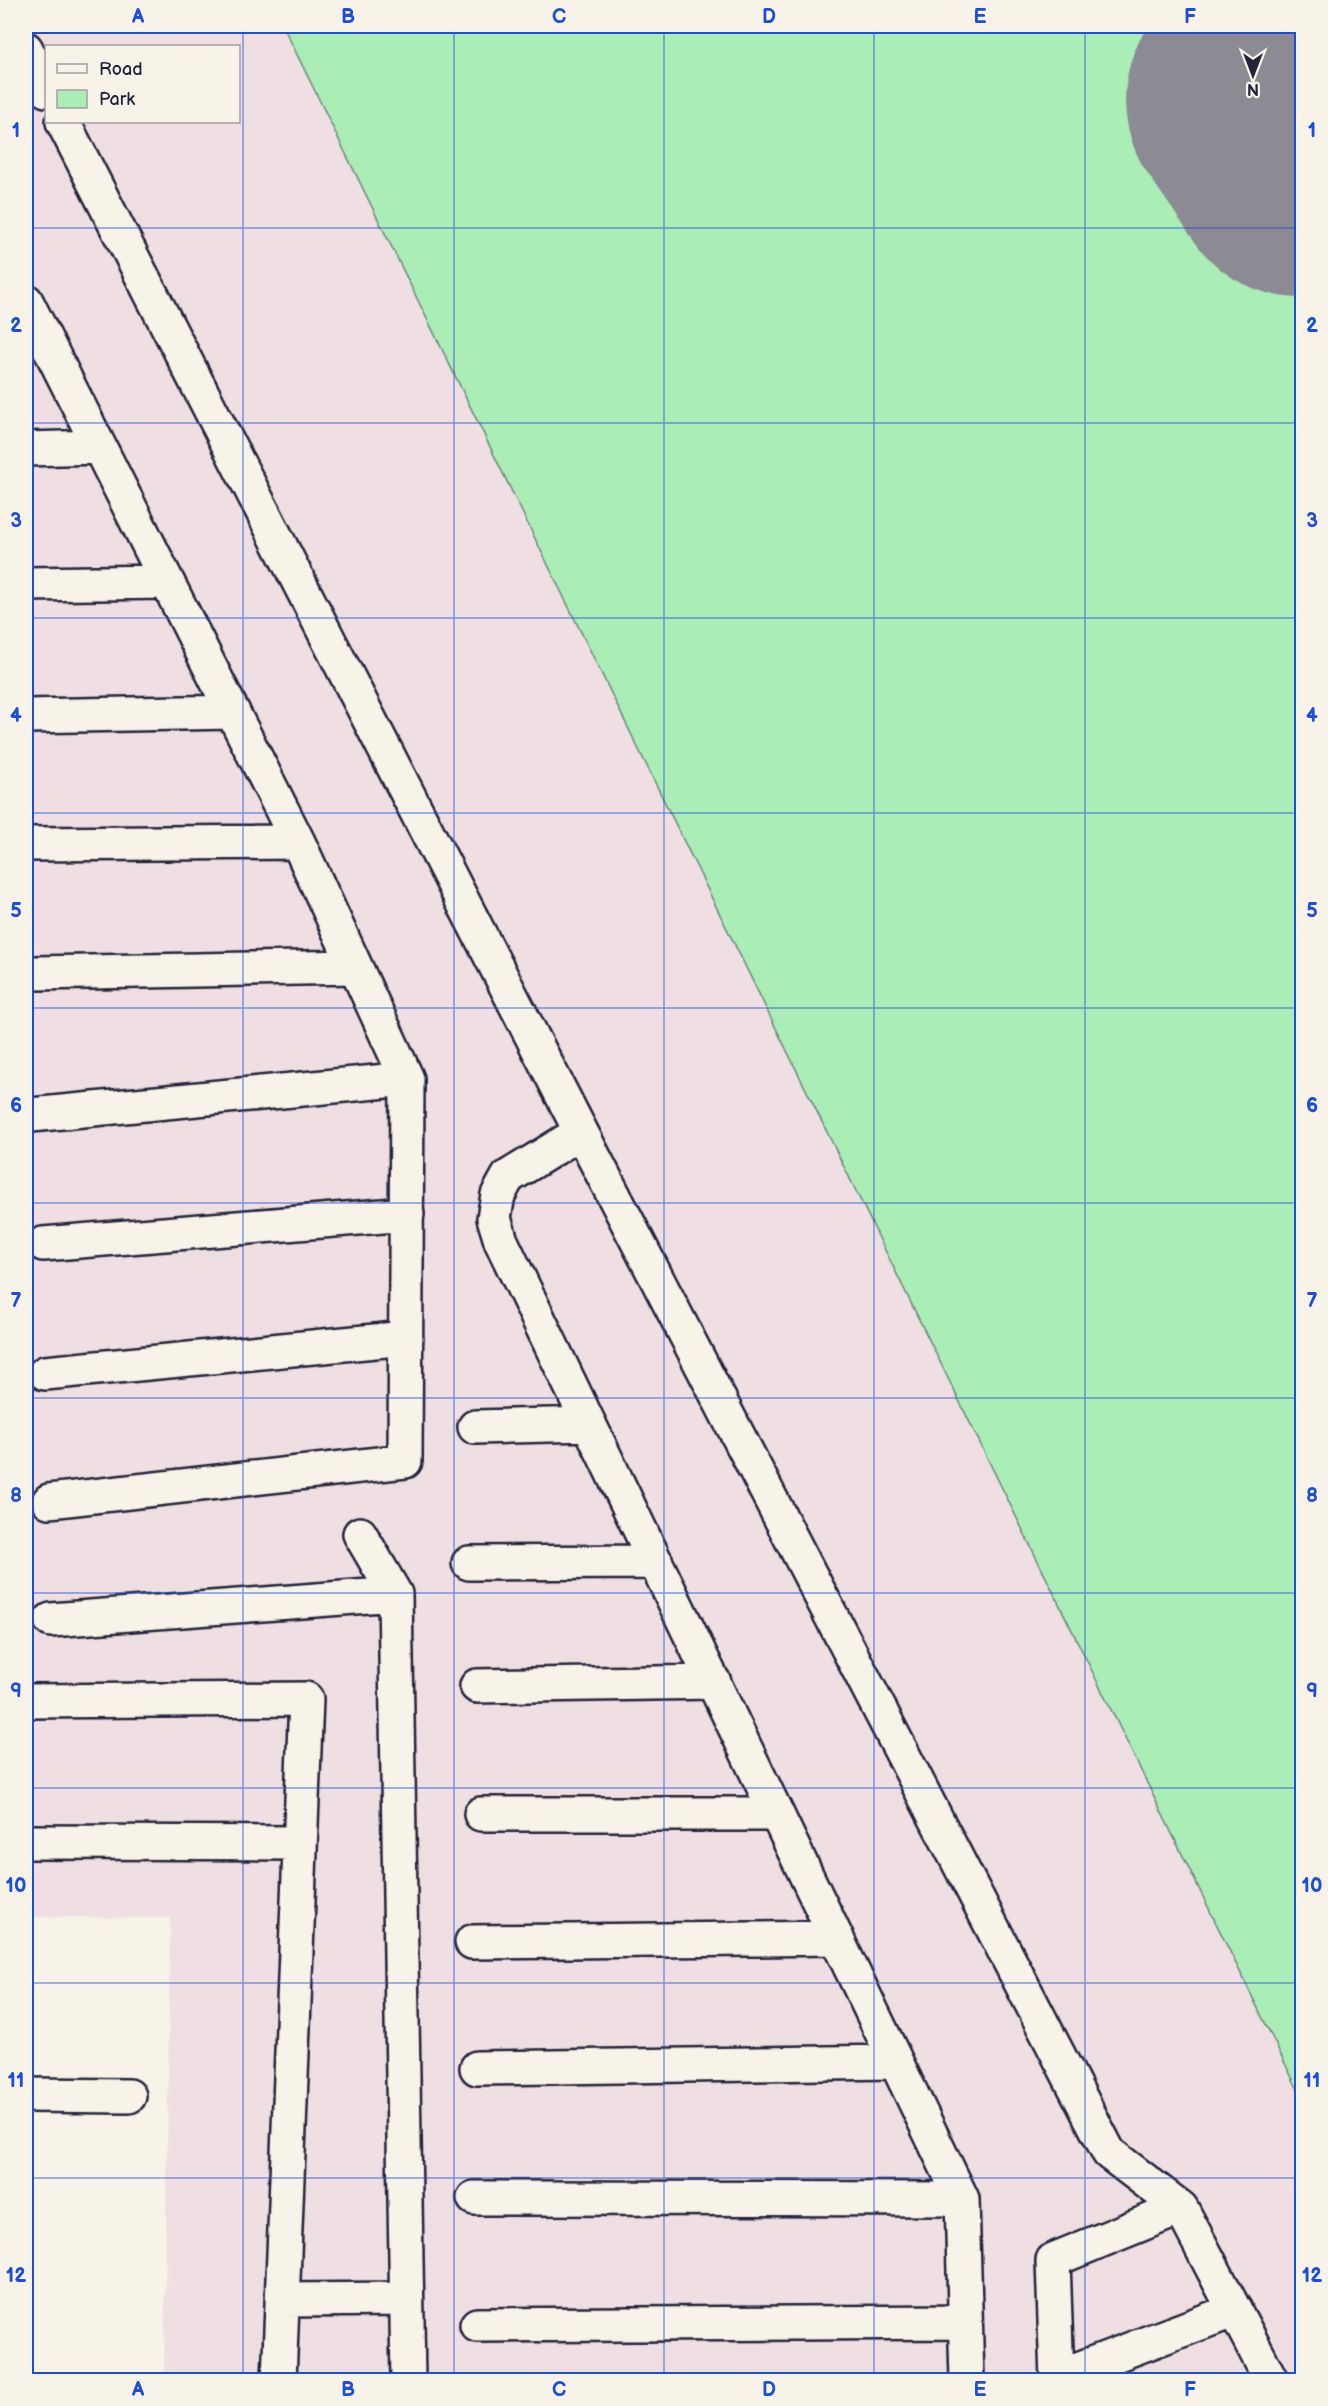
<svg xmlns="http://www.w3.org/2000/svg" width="1328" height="2406" font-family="'Balsamiq Sans',sans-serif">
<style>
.built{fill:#efdfe2;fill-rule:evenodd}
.green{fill:#abedb7;stroke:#668879;stroke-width:1.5}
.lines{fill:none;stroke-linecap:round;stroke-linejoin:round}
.runway{stroke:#8c8a92;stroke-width:260}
.minor-casing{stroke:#22223b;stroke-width:38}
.minor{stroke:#f7f3e8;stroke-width:33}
.grid{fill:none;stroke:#1d4ed8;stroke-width:1.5;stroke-opacity:0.55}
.neatline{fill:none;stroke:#1d4ed8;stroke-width:2}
.grid-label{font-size:20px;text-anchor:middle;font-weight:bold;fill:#1d4ed8}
</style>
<rect width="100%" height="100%" fill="#f7f3e8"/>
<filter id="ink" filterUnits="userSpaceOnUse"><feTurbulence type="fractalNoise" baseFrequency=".0167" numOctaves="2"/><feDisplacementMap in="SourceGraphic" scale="12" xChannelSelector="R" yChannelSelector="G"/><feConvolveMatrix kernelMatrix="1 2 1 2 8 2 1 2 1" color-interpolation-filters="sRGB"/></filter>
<g filter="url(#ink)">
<path class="built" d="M 26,26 L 1302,26 L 1302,2380 L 164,2380 L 170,1918 L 26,1917 ZM 46,46 L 238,46 L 238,122 L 46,122 Z"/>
<path class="green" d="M 283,26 L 1302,26 L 1302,2098 Z"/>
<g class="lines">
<path class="runway" d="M 1255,100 L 1302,168"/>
<defs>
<path id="minor" d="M 26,49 L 46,90
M 63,122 L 581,1132 L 1109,2153 L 1181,2208 L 1271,2380
M 26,301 L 298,842 L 407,1079 L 405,1461 L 49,1501
M 26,449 L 99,447
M 26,584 L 167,582
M 26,716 L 233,712
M 26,844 L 298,842
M 35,973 L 355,967
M 31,1115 L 407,1079
M 581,1132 L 508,1177 L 498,1195 L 494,1218 L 501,1241 L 962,2199 L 967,2380
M 43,1244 L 407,1214
M 45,1373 L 406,1338
M 475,1427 L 589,1424
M 360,1534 L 395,1594 L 408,2380
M 469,1563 L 656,1562
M 51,1620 L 395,1594
M 477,1686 L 714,1682
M 26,1701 L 306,1699 L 279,2380
M 481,1814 L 777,1814
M 26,1842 L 300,1843
M 472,1942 L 837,1938
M 477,2068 L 896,2062
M 26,2095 L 129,2096
M 474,2198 L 962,2199
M 283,2300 L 405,2299
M 477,2325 L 965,2322
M 1057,2377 L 1235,2310
M 1057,2380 L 1053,2260 L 1181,2208"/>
</defs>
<use href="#minor" class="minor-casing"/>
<use href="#minor" class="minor"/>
</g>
</g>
<path class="grid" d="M 243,26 L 243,2380M 454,26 L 454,2380M 664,26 L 664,2380M 874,26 L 874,2380M 1085,26 L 1085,2380M 26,228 L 1302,228M 26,423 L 1302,423M 26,618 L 1302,618M 26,813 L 1302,813M 26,1008 L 1302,1008M 26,1203 L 1302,1203M 26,1398 L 1302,1398M 26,1593 L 1302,1593M 26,1788 L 1302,1788M 26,1983 L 1302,1983M 26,2178 L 1302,2178"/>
<rect width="1328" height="2406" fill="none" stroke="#f7f3e8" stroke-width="66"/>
<rect x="45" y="45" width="195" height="78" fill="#f7f3e8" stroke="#a29fa3" stroke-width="1.5"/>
<rect x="57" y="64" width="30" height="9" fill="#f7f3e8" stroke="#a29fa3" stroke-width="1.5"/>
<text x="99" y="75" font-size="18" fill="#22223b">Road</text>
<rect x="57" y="90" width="30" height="18" fill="#abedb7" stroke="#a29fa3" stroke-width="1.5"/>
<text x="99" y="105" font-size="18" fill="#22223b">Park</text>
<g transform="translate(1253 75) rotate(180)" stroke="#f7f3e8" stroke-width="4.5" paint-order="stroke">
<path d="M0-4.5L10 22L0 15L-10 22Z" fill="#22223b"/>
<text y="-9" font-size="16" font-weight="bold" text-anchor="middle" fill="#22223b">N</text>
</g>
<rect x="33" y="33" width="1262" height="2340" class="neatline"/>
<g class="grid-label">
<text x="138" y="23">A</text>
<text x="348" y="23">B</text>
<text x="559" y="23">C</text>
<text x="769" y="23">D</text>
<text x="980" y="23">E</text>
<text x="1190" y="23">F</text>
<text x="16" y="137">1</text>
<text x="1312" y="137">1</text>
<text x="16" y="332">2</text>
<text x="1312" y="332">2</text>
<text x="16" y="527">3</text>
<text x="1312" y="527">3</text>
<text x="16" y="722">4</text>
<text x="1312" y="722">4</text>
<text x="16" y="917">5</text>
<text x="1312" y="917">5</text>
<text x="16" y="1112">6</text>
<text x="1312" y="1112">6</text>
<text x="16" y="1307">7</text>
<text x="1312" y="1307">7</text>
<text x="16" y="1502">8</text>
<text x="1312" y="1502">8</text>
<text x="16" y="1697">9</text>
<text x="1312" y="1697">9</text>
<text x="16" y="1892">10</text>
<text x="1312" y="1892">10</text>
<text x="16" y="2087">11</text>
<text x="1312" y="2087">11</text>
<text x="16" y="2282">12</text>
<text x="1312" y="2282">12</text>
<text x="138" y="2396">A</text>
<text x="348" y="2396">B</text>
<text x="559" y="2396">C</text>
<text x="769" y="2396">D</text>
<text x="980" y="2396">E</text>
<text x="1190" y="2396">F</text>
</g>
</svg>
